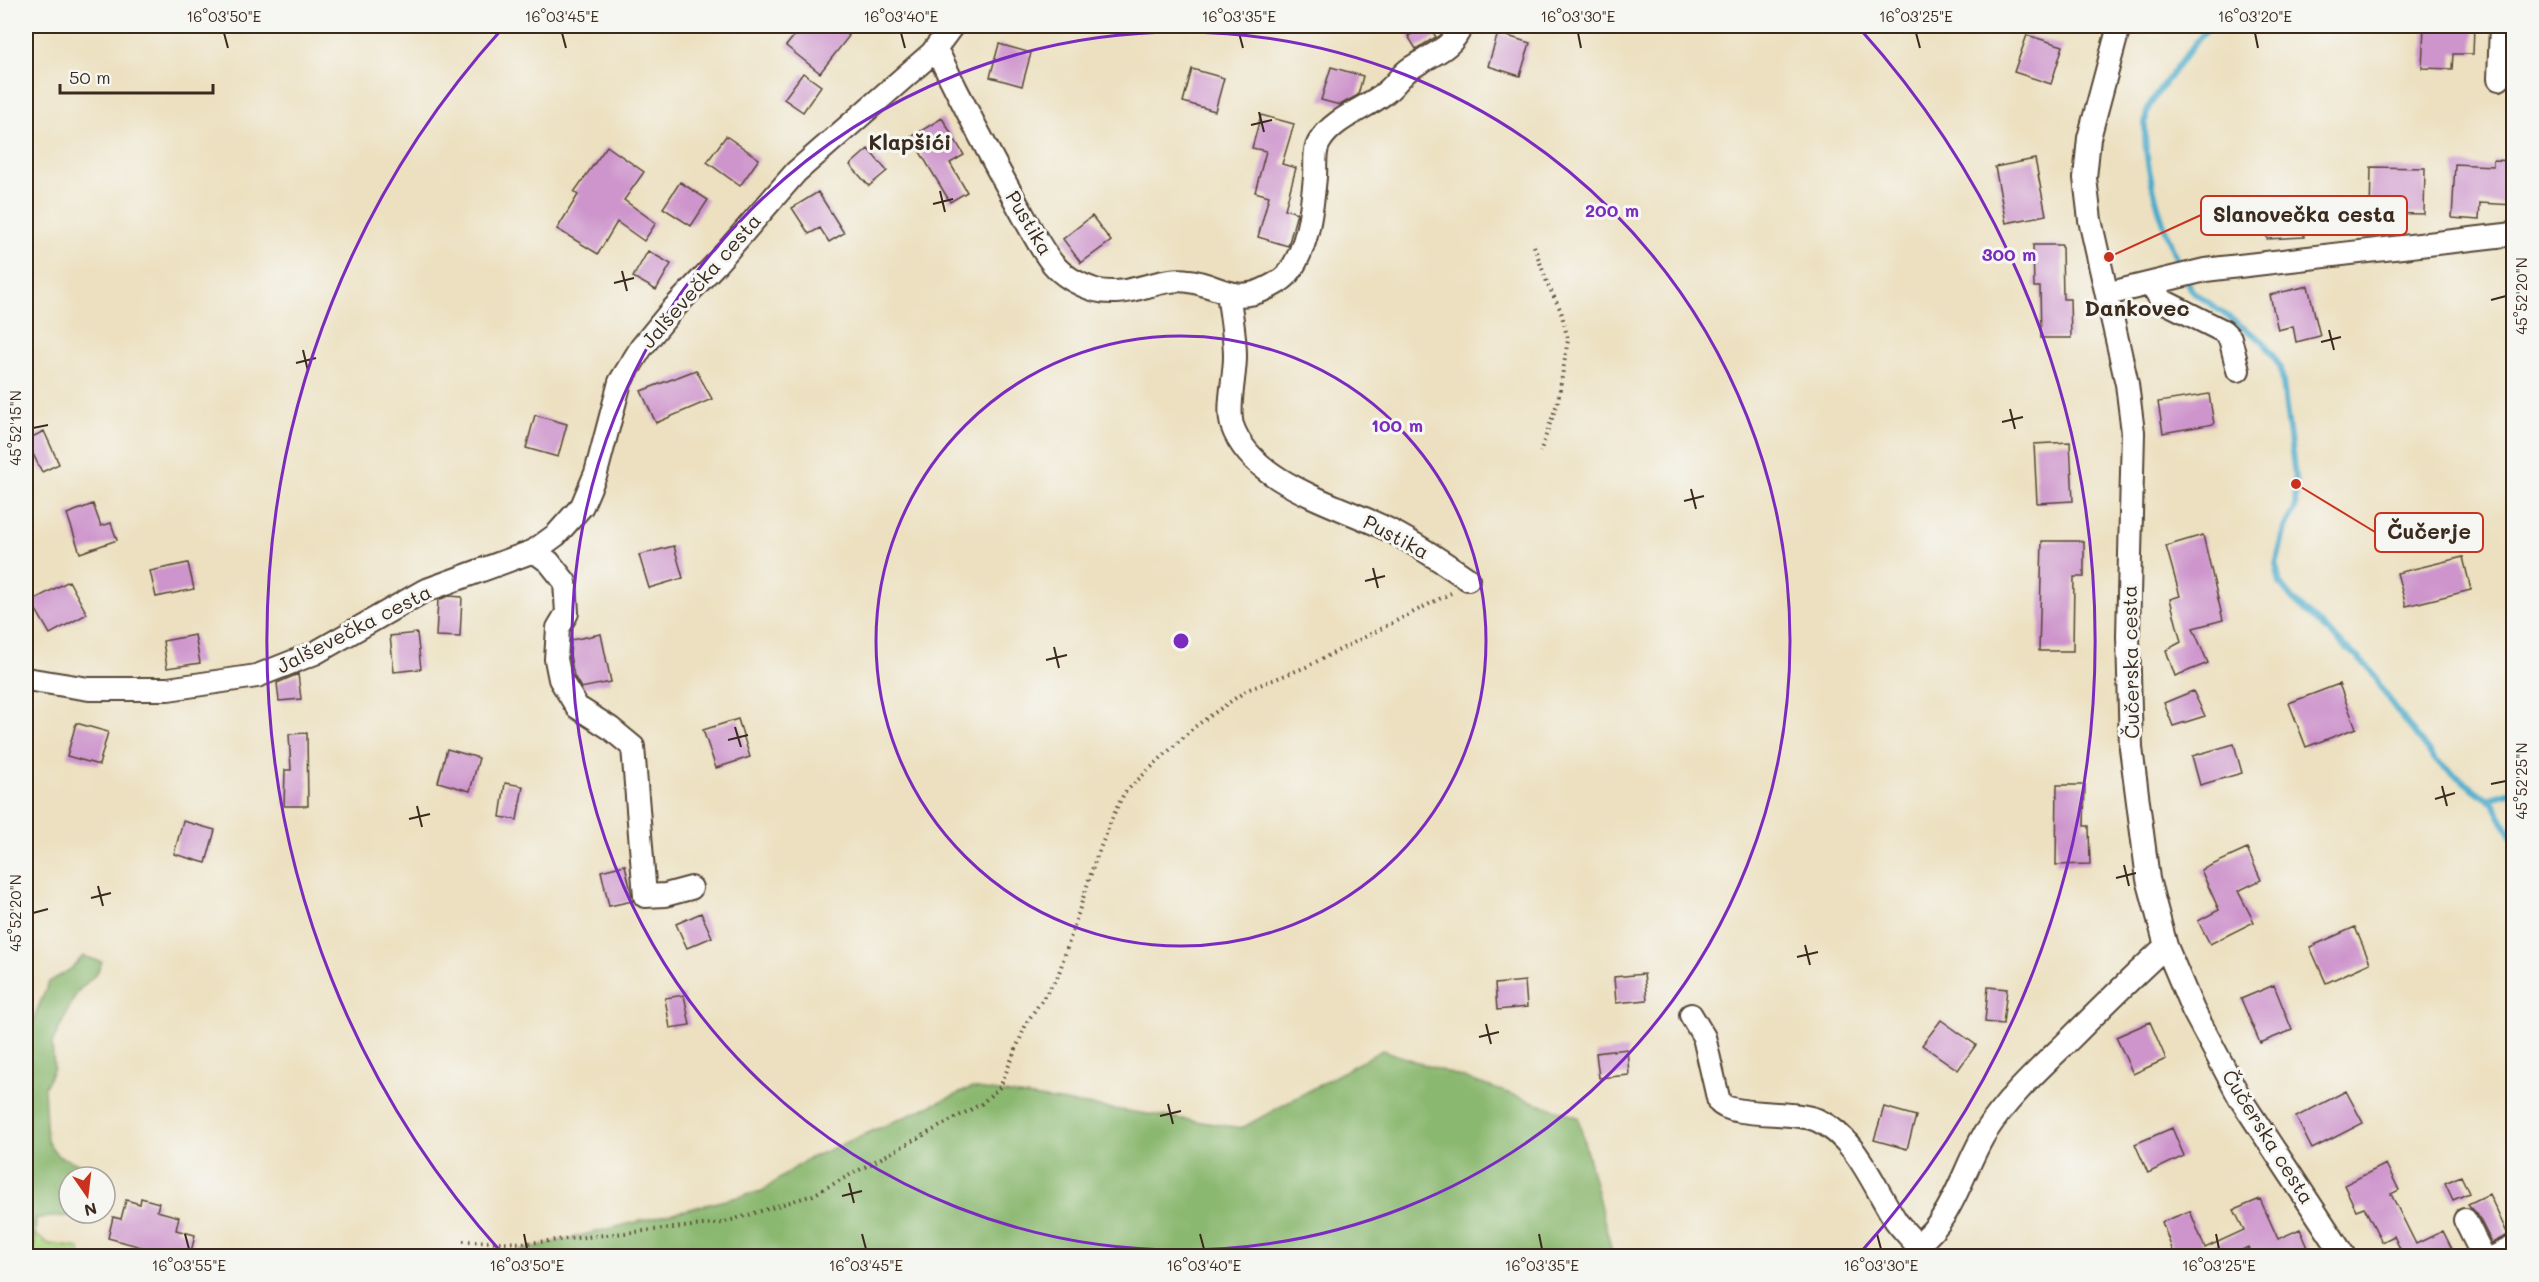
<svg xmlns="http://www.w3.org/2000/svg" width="2539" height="1282" font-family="Mali,sans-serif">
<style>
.green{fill:#afd882;stroke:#758150;stroke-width:1.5}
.forest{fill:#8bb870;stroke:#637147;stroke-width:1.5}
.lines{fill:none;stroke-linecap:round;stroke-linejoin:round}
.stream{stroke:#4babca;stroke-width:6}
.building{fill:#ce95cc}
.minor-casing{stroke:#564536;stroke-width:26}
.path{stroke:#564536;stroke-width:4;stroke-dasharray:1.5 4.5;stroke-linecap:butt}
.minor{stroke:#fff;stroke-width:22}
.ticks{fill:none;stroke:#3b2a1e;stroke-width:2}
.ring{fill:none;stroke:#7b2cbf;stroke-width:3}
.labels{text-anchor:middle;stroke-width:6;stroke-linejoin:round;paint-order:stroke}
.street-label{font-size:20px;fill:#3b2a1e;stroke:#f6f6f2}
.neighbourhood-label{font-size:21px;font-weight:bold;fill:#3b2a1e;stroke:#f6f6f2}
.quarter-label{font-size:22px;font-weight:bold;fill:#3b2a1e;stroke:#f6f6f2}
.centre{fill:#7b2cbf;stroke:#f6f6f2;stroke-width:3}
.ring-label{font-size:18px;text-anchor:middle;font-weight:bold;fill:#7b2cbf;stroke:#f6f6f2;stroke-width:6;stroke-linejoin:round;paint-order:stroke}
.leader{fill:none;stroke:#c8321e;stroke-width:2}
.callout-dot{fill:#c8321e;stroke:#f6f6f2;stroke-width:2}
.callout{fill:#f6f6f2;stroke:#c8321e;stroke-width:2}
.callout-label{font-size:21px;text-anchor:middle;font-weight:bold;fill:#3b2a1e}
.neatline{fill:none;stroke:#3b2a1e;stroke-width:2}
.ticks-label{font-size:15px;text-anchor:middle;fill:#3b2a1e}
</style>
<rect width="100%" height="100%" fill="#f6f6f2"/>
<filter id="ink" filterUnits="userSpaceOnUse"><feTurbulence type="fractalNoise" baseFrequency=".0167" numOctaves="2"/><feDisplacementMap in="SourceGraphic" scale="12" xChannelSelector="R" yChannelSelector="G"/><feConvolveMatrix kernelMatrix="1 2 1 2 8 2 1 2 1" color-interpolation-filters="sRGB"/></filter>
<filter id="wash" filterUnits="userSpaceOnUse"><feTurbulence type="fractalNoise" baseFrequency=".008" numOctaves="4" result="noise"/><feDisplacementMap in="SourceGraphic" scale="24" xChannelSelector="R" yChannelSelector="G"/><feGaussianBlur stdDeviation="1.35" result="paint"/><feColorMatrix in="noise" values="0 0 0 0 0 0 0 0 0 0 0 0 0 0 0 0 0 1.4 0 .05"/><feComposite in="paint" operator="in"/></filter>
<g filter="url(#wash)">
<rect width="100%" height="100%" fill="#ece0c0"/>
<path class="green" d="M 33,1233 L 49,1244 L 80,1248 L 80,1256 L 34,1256 Z"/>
<path class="forest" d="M 83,956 L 102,962 L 97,973 L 77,992 L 52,1043 L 54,1068 L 44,1089 L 47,1141 L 58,1156 L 109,1176 L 109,1185 L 105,1196 L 105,1177 L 69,1177 L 69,1213 L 88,1213 L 87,1215 L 36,1218 L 34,1256 L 26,1256 L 26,1051 L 35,1015 L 49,982 L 71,969 Z
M 1382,1050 L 1578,1117 L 1613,1256 L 498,1256 L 762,1191 L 806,1160 L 971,1088 L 1242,1128 Z"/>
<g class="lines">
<path class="stream" d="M 2182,271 C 2165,237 2134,142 2149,106 C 2152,100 2158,93 2162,87 C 2178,66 2192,45 2210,26
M 2187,280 L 2192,291 L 2264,342 L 2281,368 L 2296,484 L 2295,509 L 2285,528 L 2276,565 L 2280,584 L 2293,600 L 2370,669 L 2389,700 L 2436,761 L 2494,804 L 2514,842
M 2487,799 L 2514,791"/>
</g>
<g id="blocks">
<path class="building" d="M 802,26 L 836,26 L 849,36 L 820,73 L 786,46 Z
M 1424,26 L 1429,26 L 1436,37 L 1416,49 L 1408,36 Z
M 2424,26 L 2474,26 L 2473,54 L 2453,54 L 2452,69 L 2422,68 Z
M 1498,33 L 1530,43 L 1520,76 L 1488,66 Z
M 2027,35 L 2063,46 L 2051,84 L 2014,72 Z
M 999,44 L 1031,53 L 1022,86 L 990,77 Z
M 1331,67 L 1363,76 L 1358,95 L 1340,105 L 1321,100 Z
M 1192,69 L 1224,78 L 1215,111 L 1183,102 Z
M 803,73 L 821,86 L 803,112 L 784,99 Z
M 1261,115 L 1294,124 L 1282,164 L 1296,168 L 1285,209 L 1297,213 L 1288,246 L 1258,237 L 1269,196 L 1255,192 L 1266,151 L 1252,148 Z
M 942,118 L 964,155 L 950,163 L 967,192 L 950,202 L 911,137 Z
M 726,136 L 759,159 L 740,186 L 707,162 Z
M 607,146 L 644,172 L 624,200 L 656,223 L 644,241 L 617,222 L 598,254 L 557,229 L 578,195 L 574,192 Z
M 868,149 L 887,171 L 869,186 L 850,165 Z
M 2035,159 L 2046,215 L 2006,223 L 1995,167 Z
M 2493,160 L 2514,161 L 2514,205 L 2480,203 L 2479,220 L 2452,218 L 2455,164 L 2493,166 Z
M 2371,167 L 2425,168 L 2424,214 L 2370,213 Z
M 680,182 L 708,200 L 691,226 L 663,208 Z
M 818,192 L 844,233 L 829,242 L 820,228 L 809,234 L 792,208 Z
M 2302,199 L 2304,237 L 2267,239 L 2265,201 Z
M 1092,216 L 1111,241 L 1081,263 L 1063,239 Z
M 2033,245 L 2062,245 L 2063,299 L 2070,299 L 2071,338 L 2041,338 L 2040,287 L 2034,287 Z
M 648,251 L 671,264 L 656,290 L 633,277 Z
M 2308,286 L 2320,336 L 2296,342 L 2293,326 L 2278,330 L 2270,295 Z
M 696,370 L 712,399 L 656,423 L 641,391 Z
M 2209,394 L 2214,424 L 2163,433 L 2158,402 Z
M 535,415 L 567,424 L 558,457 L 526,448 Z
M 44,431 L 59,464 L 42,472 L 26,440 Z
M 2070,442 L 2073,501 L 2037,503 L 2034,444 Z
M 93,504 L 101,526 L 111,523 L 117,540 L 80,553 L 67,514 Z
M 2203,535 L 2223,620 L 2193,628 L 2208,663 L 2175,676 L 2166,650 L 2181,642 L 2170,599 L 2180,596 L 2166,546 Z
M 2042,541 L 2084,541 L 2084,577 L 2074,577 L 2073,651 L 2039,651 Z
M 674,546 L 683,578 L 649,588 L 639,555 Z
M 2463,557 L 2471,590 L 2406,606 L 2397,573 Z
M 188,563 L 194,589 L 156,597 L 150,571 Z
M 69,581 L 87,614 L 50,634 L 31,601 Z
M 449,596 L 462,597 L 460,637 L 436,636 L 438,600 Z
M 417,633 L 421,669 L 394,672 L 390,636 Z
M 601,634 L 611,682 L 581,688 L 574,676 L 570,655 L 571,640 Z
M 195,635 L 200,663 L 167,668 L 163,641 Z
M 298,674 L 301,699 L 279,701 L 277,683 Z
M 2339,684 L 2356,728 L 2306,747 L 2289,703 Z
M 2193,691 L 2205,716 L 2173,726 L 2164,703 Z
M 738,719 L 750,757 L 716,768 L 703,730 Z
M 76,723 L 108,732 L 99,765 L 67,756 Z
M 307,733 L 308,806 L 284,806 L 285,770 L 291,770 L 289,734 Z
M 2234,744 L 2242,773 L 2200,785 L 2192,756 Z
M 447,749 L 479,758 L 470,791 L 438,782 Z
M 505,783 L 523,786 L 517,820 L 500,817 Z
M 2057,785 L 2085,785 L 2084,826 L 2089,826 L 2090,864 L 2056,865 Z
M 183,821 L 215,830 L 206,863 L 174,854 Z
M 2247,849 L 2261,880 L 2238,891 L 2254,922 L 2210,944 L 2198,921 L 2219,910 L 2201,870 Z
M 625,865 L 633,901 L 609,906 L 601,871 Z
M 701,913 L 712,937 L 687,948 L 676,924 Z
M 2355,927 L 2370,963 L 2326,983 L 2310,947 Z
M 1644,974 L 1647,1000 L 1616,1003 L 1614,977 Z
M 1525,981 L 1527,1007 L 1497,1010 L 1495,984 Z
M 2274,985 L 2292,1030 L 2260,1043 L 2241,999 Z
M 1988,987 L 2007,989 L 2003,1024 L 1985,1022 Z
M 684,995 L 690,1025 L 670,1028 L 665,998 Z
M 1941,1020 L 1976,1045 L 1958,1070 L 1922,1045 Z
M 2150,1022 L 2166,1059 L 2133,1074 L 2116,1037 Z
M 1627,1049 L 1629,1075 L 1599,1078 L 1596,1053 Z
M 2346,1091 L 2363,1123 L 2312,1149 L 2296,1117 Z
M 1884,1107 L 1916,1116 L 1907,1149 L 1874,1140 Z
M 2172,1128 L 2184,1156 L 2148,1173 L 2135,1144 Z
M 2386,1164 L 2399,1190 L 2391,1194 L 2416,1244 L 2443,1231 L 2456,1257 L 2391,1257 L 2401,1251 L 2394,1236 L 2382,1242 L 2364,1207 L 2356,1210 L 2344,1185 Z
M 2461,1176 L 2469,1193 L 2453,1200 L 2445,1183 Z
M 2489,1194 L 2508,1235 L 2492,1243 L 2477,1214 L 2468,1204 Z
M 141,1198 L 159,1203 L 157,1211 L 179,1217 L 176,1230 L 195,1235 L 190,1257 L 143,1257 L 145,1248 L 108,1238 L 113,1217 L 121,1219 L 126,1200 L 140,1204 Z
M 2260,1199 L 2278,1239 L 2300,1229 L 2312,1257 L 2252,1257 L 2248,1247 L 2227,1257 L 2175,1257 L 2162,1222 L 2190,1211 L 2205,1248 L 2244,1230 L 2234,1210 Z"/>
</g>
</g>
<g filter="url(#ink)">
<use href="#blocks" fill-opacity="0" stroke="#564536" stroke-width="1.5"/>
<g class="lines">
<defs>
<path id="minor" d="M 2119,26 L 2089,138 L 2085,178 L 2090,220 L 2127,384 L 2133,432 L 2128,636 L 2131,748 L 2148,879 L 2166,946 L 2193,1010 L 2240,1098 L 2344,1256
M 936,49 C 962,102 989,154 1018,206 C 1029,225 1039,247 1053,264 C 1064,277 1080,285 1095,290 C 1129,299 1158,276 1189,281 C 1218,285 1233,303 1263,290 C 1272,286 1280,282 1286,276 C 1308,251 1312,208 1315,177 C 1316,165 1313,151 1320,141 C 1334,118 1365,109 1385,93 C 1395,86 1401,74 1411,68 C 1431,54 1452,50 1461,26
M 2499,79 L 2501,26
M 2151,283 L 2161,300 L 2223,331 L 2230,338 L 2238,370
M 1228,293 C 1231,314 1235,335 1235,357 C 1235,376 1227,407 1232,425 C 1252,485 1341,505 1391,531 C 1418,545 1443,562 1468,579
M 2107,294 L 2205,270 L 2514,234
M 534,551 L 549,562 L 565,582 L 567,613 L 558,628 L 556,659 L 560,679 L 577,707 L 610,728 L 633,747 L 645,896 L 665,895 L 691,888
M 26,679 L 89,689 L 168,689 L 257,676 L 315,653 L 424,591 L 534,551 L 556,535 L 582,506 L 596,473 L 620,382 L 641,348 L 672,310 L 715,265 L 796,172 L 932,53 L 952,26
M 1691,1015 L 1704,1037 L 1719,1102 C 1732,1118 1794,1110 1817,1120 C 1857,1138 1873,1186 1896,1221 C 1902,1229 1910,1237 1917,1245 C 1953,1219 1963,1169 1985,1133 C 2006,1100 2036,1072 2064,1045 C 2098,1011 2131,978 2166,946
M 2465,1220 L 2483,1256
M 2496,1256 L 2514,1247"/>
</defs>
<use href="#minor" class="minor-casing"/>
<path class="path" d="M 1534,246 L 1548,285 L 1561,311 L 1568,340 L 1558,401 L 1540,452
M 463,1241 L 528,1243 L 722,1223 L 813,1195 L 981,1104 L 1000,1087 L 1027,1022 L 1058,976 L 1095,861 L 1116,809 L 1125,792 L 1193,728 L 1247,690 L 1306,667 L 1451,593"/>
<use href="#minor" class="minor"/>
</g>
</g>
<path class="ticks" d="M 224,33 L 228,48M 562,33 L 566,48M 901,33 L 905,48M 1239,33 L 1243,48M 1578,33 L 1581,48M 1916,33 L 1920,48M 2255,33 L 2258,48M 1259,112 L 1264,132M 1251,125 L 1272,120M 940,191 L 945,212M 933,204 L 953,199M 622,271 L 627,291M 614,283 L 634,278M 2491,300 L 2506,296M 2329,330 L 2334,350M 2321,342 L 2341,337M 303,350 L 308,371M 296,363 L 316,358M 2010,409 L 2015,429M 2002,422 L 2023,417M 33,428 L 48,425M 1691,489 L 1696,509M 1684,501 L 1704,496M 1373,568 L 1378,588M 1365,581 L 1385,576M 1054,647 L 1059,668M 1046,660 L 1067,655M 735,727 L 741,747M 728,740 L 748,735M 2491,784 L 2506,781M 2442,786 L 2447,806M 2435,799 L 2455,793M 417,806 L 422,827M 409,819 L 430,814M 2124,865 L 2129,886M 2116,878 L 2136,873M 98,886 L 103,906M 91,898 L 111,893M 33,913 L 48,909M 1805,945 L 1810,965M 1797,957 L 1818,952M 1486,1024 L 1491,1044M 1479,1037 L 1499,1032M 1168,1104 L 1173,1124M 1160,1116 L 1181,1111M 849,1183 L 854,1203M 842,1196 L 862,1191M 185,1234 L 189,1249M 524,1234 L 527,1249M 862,1234 L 866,1249M 1200,1234 L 1204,1249M 1539,1234 L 1542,1249M 1877,1234 L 1881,1249M 2216,1234 L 2219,1249"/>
<g class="ring">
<circle cx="1181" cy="641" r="305"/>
<circle cx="1181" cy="641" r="609"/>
<path d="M502 1253A914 914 0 0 1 502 29M1860 29A914 914 0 0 1 1860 1253"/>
</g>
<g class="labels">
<g class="street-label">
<text transform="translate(1029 223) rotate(59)" y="7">Pustika</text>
<text transform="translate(701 281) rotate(-49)" y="7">Jalševečka cesta</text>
<text transform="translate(1396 537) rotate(28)" y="7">Pustika</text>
<text transform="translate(354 629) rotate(-27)" y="7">Jalševečka cesta</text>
<text transform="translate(2131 662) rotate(-91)" y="7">Čučerska cesta</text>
<text transform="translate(2268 1137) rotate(58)" y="7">Čučerska cesta</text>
</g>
<g class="neighbourhood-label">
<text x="910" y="150">Klapšići</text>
</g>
<g class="quarter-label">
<text x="2137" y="316">Dankovec</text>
</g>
</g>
<circle cx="1181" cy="641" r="9" class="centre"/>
<g class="ring-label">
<text x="1612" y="217">200 m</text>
<text x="2009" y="261">300 m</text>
<text x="1397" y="432">100 m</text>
</g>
<path class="leader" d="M2109 257L2201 215M2296 484L2375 532"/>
<g class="callout-dot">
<circle cx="2109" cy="257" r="6"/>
<circle cx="2296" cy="484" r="6"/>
</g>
<g class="callout">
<rect x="2201" y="196" width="206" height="39" rx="6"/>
<rect x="2375" y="513" width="108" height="39" rx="6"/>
</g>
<g class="callout-label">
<text x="2304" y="222">Slanovečka cesta</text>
<text x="2429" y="539">Čučerje</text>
</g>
<rect width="2539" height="1282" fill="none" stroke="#f6f6f2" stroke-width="66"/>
<g transform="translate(87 1195) rotate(166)"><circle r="28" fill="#f6f6f2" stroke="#aba49d" stroke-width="1.5"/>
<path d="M0-4.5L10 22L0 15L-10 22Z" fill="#c8321e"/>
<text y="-9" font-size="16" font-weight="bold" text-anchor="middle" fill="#3b2a1e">N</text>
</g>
<path d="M60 84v9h153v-9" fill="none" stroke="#3b2a1e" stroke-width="3"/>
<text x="69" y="84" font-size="18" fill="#3b2a1e" stroke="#f6f6f2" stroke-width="4.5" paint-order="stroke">50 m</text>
<rect x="33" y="33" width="2473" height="1216" class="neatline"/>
<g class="ticks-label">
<text x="224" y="22">16°03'50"E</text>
<text x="562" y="22">16°03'45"E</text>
<text x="901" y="22">16°03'40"E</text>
<text x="1239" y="22">16°03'35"E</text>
<text x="1578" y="22">16°03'30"E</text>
<text x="1916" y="22">16°03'25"E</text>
<text x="2255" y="22">16°03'20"E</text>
<text transform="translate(2522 296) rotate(-90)" y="5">45°52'20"N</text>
<text transform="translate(16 428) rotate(-90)" y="5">45°52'15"N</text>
<text transform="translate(2522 781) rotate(-90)" y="5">45°52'25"N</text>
<text transform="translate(16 913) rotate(-90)" y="5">45°52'20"N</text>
<text x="189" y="1271">16°03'55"E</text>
<text x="527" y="1271">16°03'50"E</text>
<text x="866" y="1271">16°03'45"E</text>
<text x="1204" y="1271">16°03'40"E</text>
<text x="1542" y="1271">16°03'35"E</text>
<text x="1881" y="1271">16°03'30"E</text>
<text x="2219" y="1271">16°03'25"E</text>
</g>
</svg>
